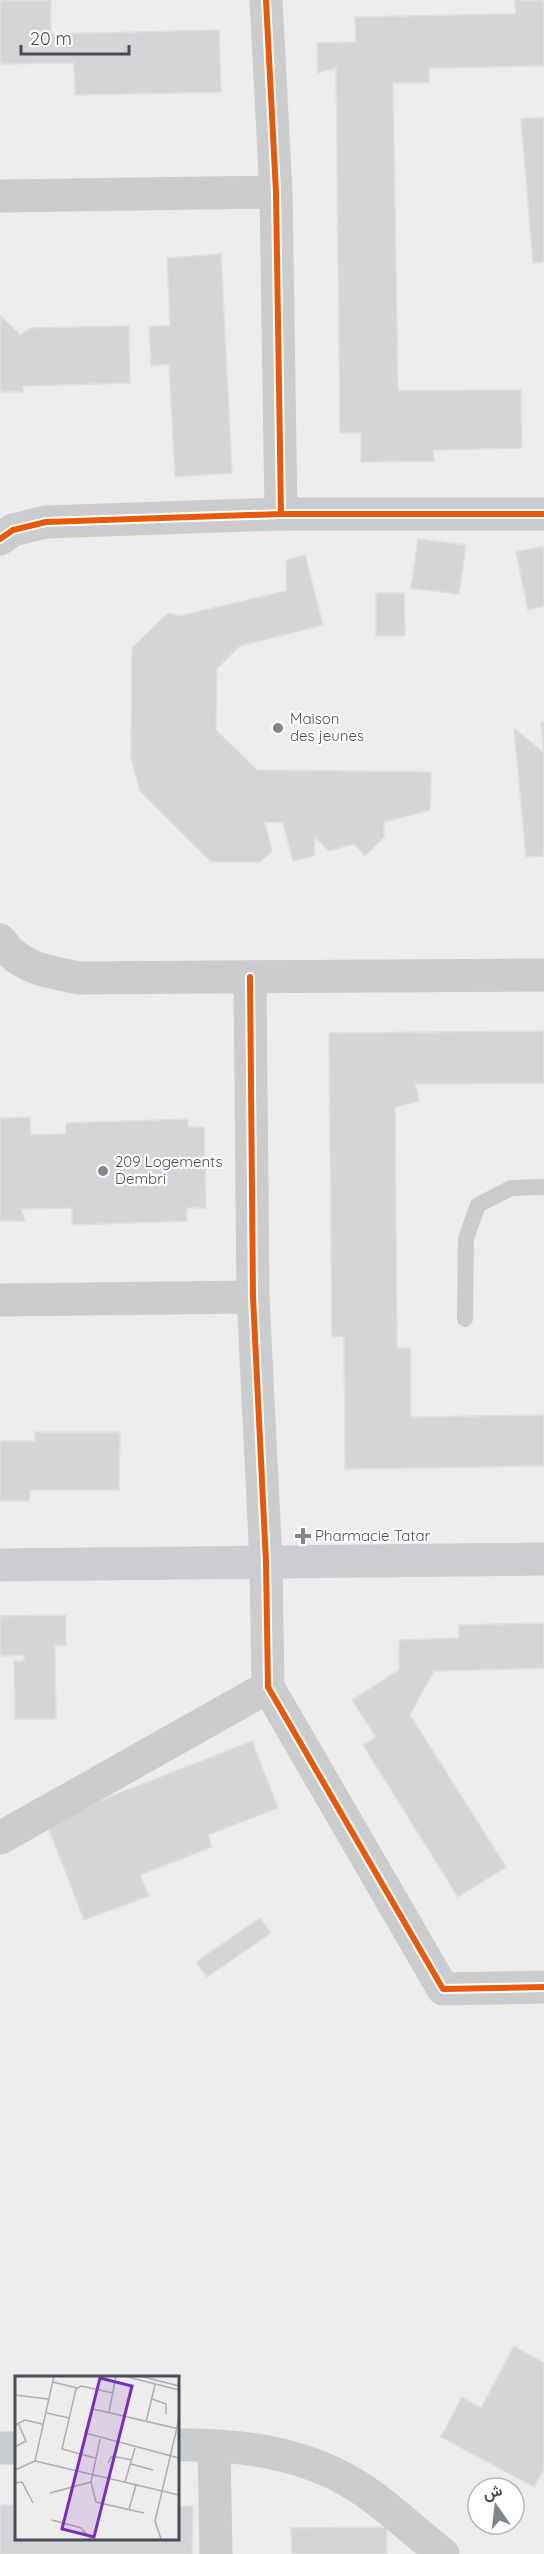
<svg xmlns="http://www.w3.org/2000/svg" width="544" height="2554" font-family="Quicksand,Vazirmatn,sans-serif">
<style>
.building{fill:#d5d5d7;stroke:#dfdfe0;stroke-width:1.5}
.lines{fill:none;stroke-linecap:round;stroke-linejoin:round}
.service{stroke:#caccce;stroke-width:16}
.minor{stroke:#caccce;stroke-width:33}
.tertiary{stroke:#caccce;stroke-width:33}
.secondary{stroke:#cbcdd0;stroke-width:33}
.cycleway-casing{stroke:#fff;stroke-width:10}
.cycleway{stroke:#e8590c;stroke-width:6}
.poi-dot{fill:#81858c;stroke:#fff;stroke-width:2}
.labels{text-anchor:middle;stroke-width:4.5;stroke-linejoin:round;paint-order:stroke}
.poi-label{font-size:15px;fill:#474d58;stroke:#fff;text-anchor:start}
.inset-road{fill:none;stroke:#abadb1;stroke-width:1.5}
.view{fill:#7b2cbf;fill-opacity:0.15;stroke:#7b2cbf;stroke-width:3}
.inset-edge{fill:none;stroke:#474d58;stroke-width:3}
</style>
<rect width="100%" height="100%" fill="#eeeded"/>
<path class="building" d="M 0,0 L 51,0 L 51,34 L 219,30 L 221,92 L 75,95 L 74,63 L 0,64 Z
M 515,0 L 544,0 L 544,66 L 429,68 L 429,83 L 393,83 L 398,391 L 521,390 L 522,448 L 433,450 L 434,461 L 361,462 L 361,433 L 340,433 L 336,68 L 318,73 L 317,43 L 356,42 L 355,17 L 516,14 Z
M 544,117 L 544,262 L 533,263 L 521,119 Z
M 221,254 L 232,473 L 175,477 L 169,364 L 151,366 L 149,327 L 170,325 L 167,258 Z
M 0,315 L 20,335 L 31,328 L 129,326 L 130,383 L 23,386 L 23,392 L 0,392 Z
M 418,539 L 466,545 L 459,594 L 411,588 Z
M 544,546 L 544,606 L 528,610 L 516,552 Z
M 305,555 L 323,625 L 240,646 L 217,669 L 216,730 L 257,770 L 431,772 L 430,810 L 384,822 L 384,837 L 365,856 L 354,844 L 329,851 L 315,837 L 314,856 L 293,861 L 283,823 L 265,822 L 272,851 L 260,862 L 211,862 L 140,791 L 131,757 L 132,648 L 168,613 L 179,616 L 286,591 L 286,560 Z
M 376,593 L 404,593 L 405,636 L 376,636 Z
M 544,721 L 544,856 L 526,857 L 514,728 L 544,753 L 541,722 Z
M 544,1031 L 544,1083 L 415,1084 L 419,1101 L 395,1107 L 397,1348 L 411,1348 L 411,1417 L 544,1415 L 544,1466 L 345,1469 L 344,1336 L 332,1337 L 329,1033 Z
M 30,1117 L 30,1135 L 66,1134 L 66,1123 L 188,1119 L 188,1127 L 204,1127 L 206,1208 L 187,1208 L 187,1221 L 72,1225 L 72,1208 L 21,1209 L 25,1221 L 0,1221 L 0,1118 Z
M 35,1432 L 120,1432 L 119,1490 L 30,1490 L 29,1501 L 0,1501 L 0,1441 L 35,1441 Z
M 66,1615 L 66,1645 L 55,1646 L 56,1719 L 15,1719 L 14,1661 L 24,1661 L 24,1655 L 0,1656 L 0,1616 Z
M 544,1623 L 544,1668 L 434,1671 L 410,1715 L 506,1867 L 458,1897 L 363,1745 L 376,1737 L 352,1700 L 399,1670 L 399,1640 L 459,1638 L 459,1625 Z
M 252,1741 L 278,1808 L 208,1835 L 212,1847 L 140,1875 L 149,1896 L 84,1920 L 46,1822 Z
M 260,1918 L 271,1933 L 207,1977 L 196,1962 Z
M 514,2346 L 544,2363 L 544,2469 L 534,2487 L 441,2437 L 462,2397 L 481,2408 Z
M 0,2505 L 16,2505 L 16,2538 L 177,2538 L 177,2506 L 193,2506 L 192,2554 L 0,2554 Z
M 387,2527 L 387,2554 L 292,2554 L 291,2528 Z"/>
<g class="lines">
<path class="service" d="M 465,1319 L 466,1238 L 478,1205 L 511,1188 L 544,1187"/>
<path class="minor" d="M 266,0 L 276,192 L 281,514
M 0,196 L 276,192
M 250,977 L 253,1297 L 266,1562 L 268,1687 L 443,1989 L 544,1987
M 0,1300 L 253,1297
M 0,1838 L 268,1687
M 177,2445 C 236,2444 300,2452 352,2483 C 384,2502 413,2531 443,2554
M 214,2446 L 216,2554
M 0,2448 L 16,2448"/>
<path class="tertiary" d="M 0,539 L 13,530 L 46,522 L 281,514 L 544,514
M 0,940 C 19,968 48,972 79,978 L 544,975"/>
<path class="secondary" d="M 0,1565 L 544,1559"/>
<defs>
<path id="cycleway" d="M 266,0 L 276,192 L 281,514
M 0,539 L 13,530 L 46,522 L 281,514 L 544,514
M 250,977 L 253,1297 L 266,1562 L 268,1687 L 443,1989 L 544,1987"/>
</defs>
<use href="#cycleway" class="cycleway-casing"/>
<use href="#cycleway" class="cycleway"/>
</g>
<g class="poi-dot">
<circle cx="278" cy="728" r="6"/>
<circle cx="103" cy="1171" r="6"/>
<path d="M300 1527h6v6h6v6h-6v6h-6v-6h-6v-6h6z"/>
</g>
<g class="labels">
<g class="poi-label">
<text x="290" y="724">Maison<tspan x="290" dy="17">des jeunes</tspan></text>
<text x="115" y="1167">209 Logements<tspan x="115" dy="17">Dembri</tspan></text>
<text x="315" y="1541">Pharmacie Tatar</text>
</g>
</g>
<g transform="translate(15 2376)">
<rect width="164" height="164" fill="#eeeded"/>
<path class="inset-road" d="M 109,0 L 164,14M 125,0 L 164,10M 38,6 L 62,12M 0,19 L 33,23M 137,23 L 151,28 L 151,38M 94,36 L 101,0M 32,37 L 54,42M 131,46 L 140,9M 0,49 L 10,44 L 27,48M 164,53 L 78,33 L 70,57 L 164,82M 85,63 L 76,106 L 81,126 L 129,137M 0,71 L 11,65 L 3,47M 80,82 L 47,73 L 61,13 L 66,10 L 98,17M 20,85 L 164,119M 93,87 L 97,80 L 117,84M 116,88 L 138,94M 0,94 L 20,85 L 39,0M 110,106 L 120,72M 0,107 L 7,106 L 18,127M 35,117 L 76,106M 114,133 L 121,109M 37,144 L 66,152 L 76,163M 146,163 L 140,145 L 164,43"/>
<path class="view" d="M 85,2 L 117,10 L 79,161 L 47,153 Z"/>
<rect width="164" height="164" class="inset-edge"/>
</g>
<g transform="translate(496 2506) rotate(346)"><circle r="28" fill="#ffffff" stroke="#b5b8bc" stroke-width="1.5"/>
<path d="M0-4.5L10 22L0 15L-10 22Z" fill="#81858c"/>
<text y="-9" font-size="16" font-weight="bold" text-anchor="middle" fill="#474d58">ش</text>
</g>
<path d="M21 45v9h108v-9" fill="none" stroke="#474d58" stroke-width="3"/>
<text x="30" y="45" font-size="18" fill="#474d58" stroke="#ffffff" stroke-width="4.5" paint-order="stroke">20 m</text>
</svg>
